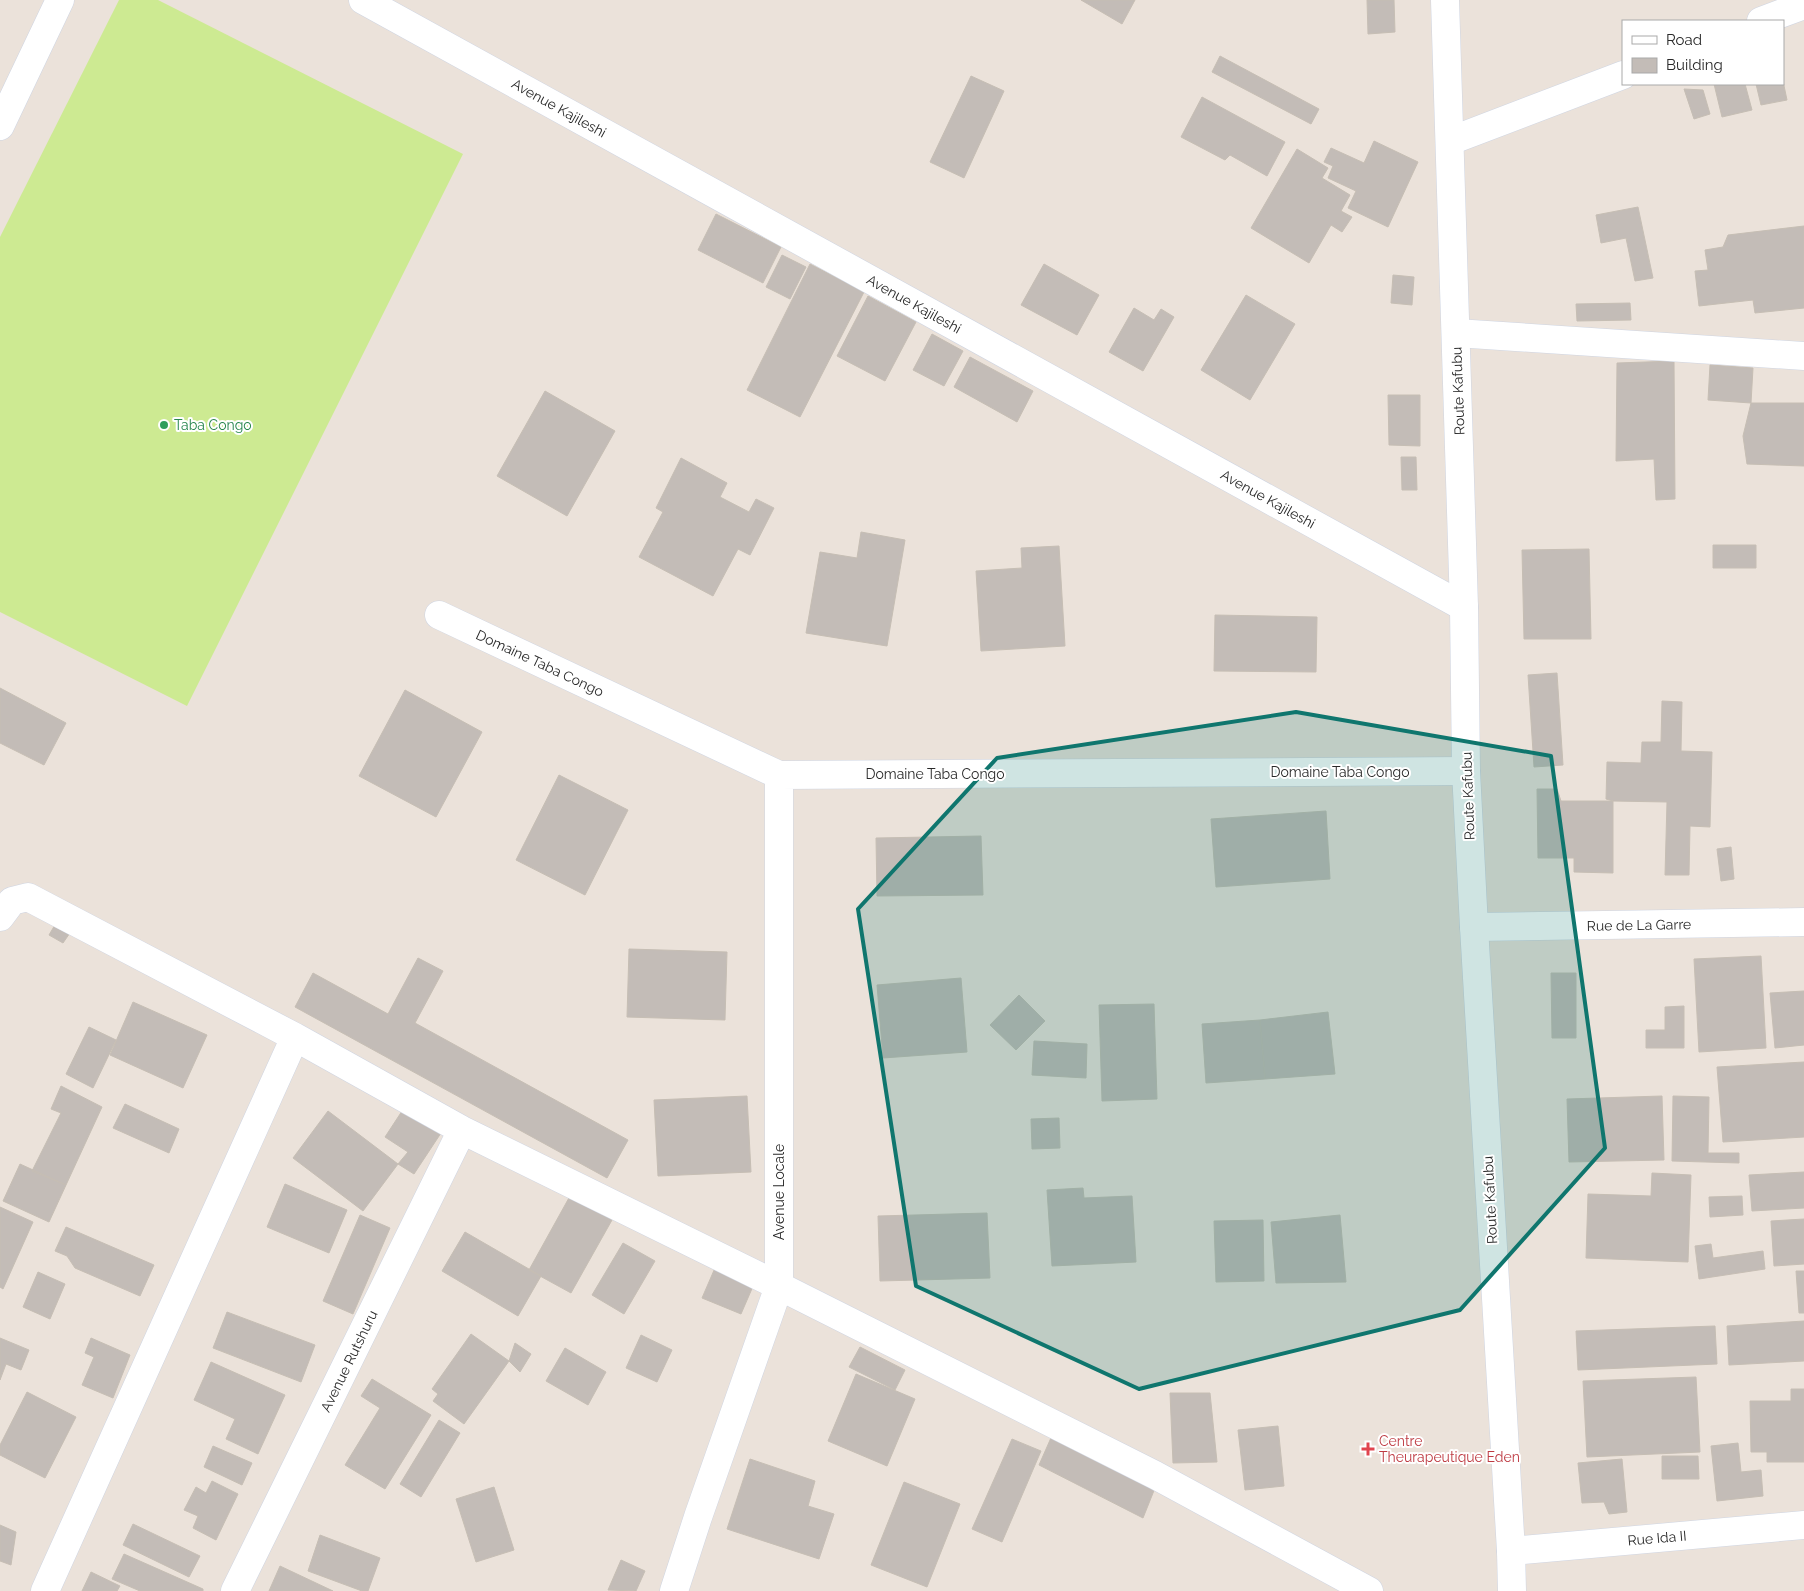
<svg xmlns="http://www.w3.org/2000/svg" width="1804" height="1591" font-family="Raleway,sans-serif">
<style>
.pitch{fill:#cdea92}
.building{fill:#c3bcb7;stroke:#c6beb4}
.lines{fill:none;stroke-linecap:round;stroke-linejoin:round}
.minor-casing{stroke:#cfd5e2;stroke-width:29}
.secondary-casing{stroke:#cfd5e2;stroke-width:29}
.minor{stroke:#fff;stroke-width:28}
.secondary{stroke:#fff;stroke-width:28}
.marked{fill:#0f766e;fill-opacity:0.2;stroke:#0f766e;stroke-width:4;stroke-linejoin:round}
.leisure-dot{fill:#2e9e5b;stroke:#fff;stroke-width:2}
.health-dot{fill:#e0444e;stroke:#fff;stroke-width:2}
.labels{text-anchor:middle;stroke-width:4;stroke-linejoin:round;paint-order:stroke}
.street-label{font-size:14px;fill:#292929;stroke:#fff}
.leisure-label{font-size:14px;fill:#27864d;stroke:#fff;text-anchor:start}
.health-label{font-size:14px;fill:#be3a42;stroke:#fff;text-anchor:start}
</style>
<rect width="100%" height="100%" fill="#ebe2da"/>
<path class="pitch" d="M 119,0 L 158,0 L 463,154 L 187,706 L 0,612 L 0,237 Z"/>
<path class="building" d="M 1081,0 L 1135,0 L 1122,24 Z
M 1367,0 L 1394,0 L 1395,32 L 1368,34 Z
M 1220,56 L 1319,109 L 1311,124 L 1212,72 Z
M 971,76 L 1004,91 L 964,178 L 930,162 Z
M 1783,81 L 1787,100 L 1761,105 L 1756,84 L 1783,84 Z
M 1714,84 L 1745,84 L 1752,110 L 1722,117 Z
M 1684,89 L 1703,90 L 1710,114 L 1694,119 Z
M 1202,97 L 1285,142 L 1267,176 L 1230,155 L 1225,160 L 1181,137 Z
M 1374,141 L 1418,162 L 1388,227 L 1348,208 L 1356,191 L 1328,178 L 1333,166 L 1324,162 L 1331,148 L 1364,163 Z
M 1297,149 L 1328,168 L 1322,178 L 1350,195 L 1341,211 L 1352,217 L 1342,232 L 1331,225 L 1309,263 L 1251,228 Z
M 1638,207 L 1653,278 L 1635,281 L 1626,238 L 1601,243 L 1596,215 Z
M 716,214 L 781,247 L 763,283 L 698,250 Z
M 1804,226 L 1804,308 L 1755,313 L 1753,300 L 1699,306 L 1695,271 L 1708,270 L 1705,250 L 1723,247 L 1728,235 Z
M 782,255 L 806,267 L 790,299 L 766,287 Z
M 810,264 L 864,292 L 800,417 L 747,390 Z
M 1044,264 L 1099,295 L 1077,335 L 1021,305 Z
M 1393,275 L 1414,277 L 1412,305 L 1391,303 Z
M 1246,295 L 1295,324 L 1250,400 L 1201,370 Z
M 868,296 L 916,322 L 885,381 L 837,356 Z
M 1630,303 L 1631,320 L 1577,321 L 1576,304 Z
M 1134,308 L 1154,320 L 1161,309 L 1174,317 L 1143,371 L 1109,352 Z
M 932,334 L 963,351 L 944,386 L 913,370 Z
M 970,357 L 1033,391 L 1017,422 L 954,387 Z
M 1674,361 L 1675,499 L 1656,500 L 1654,459 L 1616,461 L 1617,363 Z
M 1710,365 L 1753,368 L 1751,403 L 1708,400 Z
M 545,391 L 615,431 L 567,516 L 497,476 Z
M 1388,395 L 1420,395 L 1420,446 L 1389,445 Z
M 1751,403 L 1804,403 L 1804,466 L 1747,464 L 1743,436 Z
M 1401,457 L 1416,457 L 1417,490 L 1402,490 Z
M 681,458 L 727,483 L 720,497 L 749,512 L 756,499 L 774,508 L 750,555 L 738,549 L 713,596 L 639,557 L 663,512 L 656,508 Z
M 861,532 L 905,540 L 887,646 L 806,633 L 820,552 L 857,558 Z
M 1713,545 L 1756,545 L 1756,568 L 1713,568 Z
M 1059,546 L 1065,646 L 981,651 L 976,571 L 1022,568 L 1021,548 Z
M 1589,549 L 1591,639 L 1524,639 L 1522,550 Z
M 1215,615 L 1317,617 L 1316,672 L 1214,671 Z
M 1557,673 L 1563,765 L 1534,767 L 1528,675 Z
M 0,688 L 66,723 L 44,765 L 0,743 Z
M 405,690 L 482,732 L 436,817 L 359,776 Z
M 1662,701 L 1682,702 L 1681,751 L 1712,752 L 1710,827 L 1690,826 L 1689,875 L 1665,875 L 1667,802 L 1613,801 L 1606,799 L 1607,762 L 1641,763 L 1642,742 L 1661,742 Z
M 559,775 L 628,810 L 585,895 L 516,860 Z
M 1537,789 L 1557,789 L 1561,801 L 1613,801 L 1613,873 L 1574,872 L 1574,858 L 1538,858 Z
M 1326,811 L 1330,879 L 1216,887 L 1211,819 Z
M 981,836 L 983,895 L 877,896 L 876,838 Z
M 1731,847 L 1734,879 L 1721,881 L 1717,849 Z
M 59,918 L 74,927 L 63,943 L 49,935 Z
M 629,949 L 727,952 L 725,1020 L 627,1017 Z
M 1761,956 L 1766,1048 L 1699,1052 L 1694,959 Z
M 418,958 L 443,971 L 415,1023 L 628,1140 L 607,1178 L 295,1007 L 313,973 L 388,1014 Z
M 1551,973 L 1576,973 L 1576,1038 L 1552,1038 Z
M 961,978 L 967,1052 L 883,1058 L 877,985 Z
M 1804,991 L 1804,1045 L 1775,1048 L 1770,993 Z
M 1019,995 L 1045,1021 L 1016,1050 L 990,1025 Z
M 133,1002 L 207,1035 L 183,1088 L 110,1055 Z
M 1154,1004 L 1157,1099 L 1102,1101 L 1099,1005 Z
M 1684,1006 L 1684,1048 L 1646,1048 L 1646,1030 L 1665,1030 L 1665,1007 Z
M 1328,1012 L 1335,1074 L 1265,1079 L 1260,1020 Z
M 1260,1020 L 1265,1079 L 1206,1083 L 1202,1024 Z
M 89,1027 L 116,1040 L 93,1088 L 66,1074 Z
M 1034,1041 L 1087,1044 L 1086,1078 L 1032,1075 Z
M 1804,1062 L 1804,1137 L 1723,1142 L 1717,1067 Z
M 61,1086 L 102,1107 L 66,1185 L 32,1171 L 61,1113 L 51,1109 Z
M 747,1096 L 751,1172 L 658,1176 L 654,1100 Z
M 1662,1096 L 1664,1160 L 1569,1162 L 1567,1099 Z
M 1673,1096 L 1709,1097 L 1708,1153 L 1739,1153 L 1739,1163 L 1672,1161 Z
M 125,1104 L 179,1129 L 169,1153 L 113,1128 Z
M 404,1108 L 441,1133 L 414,1174 L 398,1164 L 408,1152 L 385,1137 Z
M 328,1111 L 398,1164 L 363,1211 L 293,1158 Z
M 1059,1118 L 1060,1148 L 1032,1149 L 1031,1119 Z
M 20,1164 L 66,1185 L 49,1222 L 3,1201 Z
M 1804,1172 L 1804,1208 L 1752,1211 L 1749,1175 Z
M 1652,1173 L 1691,1175 L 1688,1262 L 1586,1258 L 1588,1194 L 1651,1196 Z
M 285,1184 L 347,1210 L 329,1253 L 267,1227 Z
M 1083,1188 L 1084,1198 L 1132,1196 L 1136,1262 L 1052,1266 L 1047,1190 Z
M 570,1196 L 612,1220 L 571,1293 L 529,1270 Z
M 1742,1196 L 1743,1215 L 1710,1217 L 1709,1197 Z
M 0,1207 L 33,1222 L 3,1289 L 0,1287 Z
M 987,1213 L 990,1278 L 880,1281 L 878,1216 Z
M 360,1215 L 390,1228 L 353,1314 L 323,1301 Z
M 1340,1215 L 1346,1282 L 1276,1283 L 1271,1222 Z
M 1804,1219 L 1804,1264 L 1774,1266 L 1771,1221 Z
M 1263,1220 L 1264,1281 L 1216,1282 L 1214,1221 Z
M 66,1227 L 154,1265 L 140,1296 L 75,1268 L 67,1256 L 55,1251 Z
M 465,1232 L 541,1276 L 518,1316 L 442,1271 Z
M 623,1243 L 655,1261 L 624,1314 L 592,1295 Z
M 1711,1244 L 1713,1258 L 1763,1251 L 1765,1269 L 1699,1279 L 1695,1246 Z
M 718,1261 L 757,1277 L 741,1314 L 702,1298 Z
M 1796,1271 L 1804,1271 L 1804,1313 L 1799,1313 Z
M 38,1272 L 65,1284 L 50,1319 L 23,1307 Z
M 227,1312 L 315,1345 L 301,1382 L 213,1348 Z
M 1804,1321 L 1804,1361 L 1729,1365 L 1727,1326 Z
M 1715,1326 L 1717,1364 L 1578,1370 L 1576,1331 Z
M 471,1334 L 509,1361 L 464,1424 L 433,1401 L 438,1394 L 432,1389 Z
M 641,1335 L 672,1350 L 657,1382 L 626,1368 Z
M 0,1338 L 29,1350 L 21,1370 L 6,1364 L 0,1380 Z
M 91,1338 L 130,1355 L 113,1398 L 82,1385 L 94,1357 L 85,1353 Z
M 515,1343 L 531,1354 L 520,1372 L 509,1361 Z
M 860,1347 L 905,1370 L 895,1390 L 849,1367 Z
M 565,1348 L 606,1372 L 588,1405 L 546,1381 Z
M 211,1362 L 285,1395 L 258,1454 L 226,1439 L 235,1419 L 194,1400 Z
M 856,1374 L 915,1399 L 887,1466 L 828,1441 Z
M 1696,1377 L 1700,1452 L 1587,1457 L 1583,1381 Z
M 372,1379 L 431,1415 L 385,1489 L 345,1465 L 380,1408 L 361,1396 Z
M 1791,1389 L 1804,1389 L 1804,1462 L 1767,1462 L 1767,1452 L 1751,1452 L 1750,1401 L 1791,1401 Z
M 27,1392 L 76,1417 L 45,1478 L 0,1455 L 0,1445 Z
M 1170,1393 L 1210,1393 L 1217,1462 L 1173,1463 Z
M 439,1420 L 460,1433 L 421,1497 L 400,1484 Z
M 1278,1426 L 1284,1486 L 1245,1490 L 1238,1430 Z
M 1054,1431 L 1155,1488 L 1143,1518 L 1039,1465 Z
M 1012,1439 L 1041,1451 L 1002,1542 L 972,1529 Z
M 1738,1443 L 1741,1472 L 1761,1470 L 1763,1496 L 1717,1501 L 1711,1446 Z
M 213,1446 L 252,1463 L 242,1485 L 204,1467 Z
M 1662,1456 L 1698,1456 L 1699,1479 L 1662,1479 Z
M 750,1459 L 815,1481 L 808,1506 L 834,1514 L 819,1559 L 727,1529 Z
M 1622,1459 L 1627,1512 L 1609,1514 L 1604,1502 L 1582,1503 L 1578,1463 Z
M 212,1481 L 238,1494 L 216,1540 L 193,1528 L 198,1516 L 184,1510 L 196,1487 L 206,1493 Z
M 904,1482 L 960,1504 L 927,1587 L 871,1565 Z
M 494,1487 L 514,1550 L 476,1562 L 456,1499 Z
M 133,1524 L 200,1556 L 189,1577 L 123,1545 Z
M 0,1525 L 16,1532 L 11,1565 L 0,1561 Z
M 320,1535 L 380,1558 L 368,1591 L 362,1591 L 308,1571 Z
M 124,1554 L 203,1589 L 203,1591 L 140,1591 L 112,1579 Z
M 621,1560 L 645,1571 L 636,1591 L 608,1590 Z
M 280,1566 L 333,1591 L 269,1591 Z
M 91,1572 L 120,1586 L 117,1591 L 82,1591 Z"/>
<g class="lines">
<defs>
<path id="minor" d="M 363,0 L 1464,607
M 1761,21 L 1804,5
M 0,126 L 60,0
M 1450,141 L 1623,75
M 1456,333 L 1804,356
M 439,615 L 779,775 L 1466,771
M 0,917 L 12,901 L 28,897 L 295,1037 L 462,1130 L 779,1286 L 1155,1475 L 1369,1591
M 1474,927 L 1804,922
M 1511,1551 L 1804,1525
M 45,1591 L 295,1037
M 235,1591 L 462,1130
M 674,1591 L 698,1517 L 779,1286 L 779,775"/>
<path id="secondary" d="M 1445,0 L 1464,607 L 1466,771 L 1474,927 L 1511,1551 L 1512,1591"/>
</defs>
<use href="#minor" class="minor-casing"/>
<use href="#secondary" class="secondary-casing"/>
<use href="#minor" class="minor"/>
<use href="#secondary" class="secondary"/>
</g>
<path class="marked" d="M 1296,712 L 1551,756 L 1605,1148 L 1460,1310 L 1139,1389 L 916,1286 L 858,909 L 997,758 Z"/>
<circle class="leisure-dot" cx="164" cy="425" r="5"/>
<path class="health-dot" d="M1365.5 1441.5h5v5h5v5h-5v5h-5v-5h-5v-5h5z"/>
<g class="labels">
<g class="street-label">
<text transform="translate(559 108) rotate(29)" y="5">Avenue Kajileshi</text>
<text transform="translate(914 304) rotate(29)" y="5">Avenue Kajileshi</text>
<text transform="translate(1458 391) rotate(-92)" y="5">Route Kafubu</text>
<text transform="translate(1268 499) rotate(29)" y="5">Avenue Kajileshi</text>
<text transform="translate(540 663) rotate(25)" y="5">Domaine Taba Congo</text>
<text x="1340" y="777">Domaine Taba Congo</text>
<text x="935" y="779">Domaine Taba Congo</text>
<text transform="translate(1468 796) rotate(-92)" y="5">Route Kafubu</text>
<text transform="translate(1639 925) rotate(-1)" y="5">Rue de La Garre</text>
<text transform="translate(779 1192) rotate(-90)" y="5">Avenue Locale</text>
<text transform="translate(1490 1200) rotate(-93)" y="5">Route Kafubu</text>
<text transform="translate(349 1361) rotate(-64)" y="5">Avenue Rutshuru</text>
<text transform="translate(1657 1538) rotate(-5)" y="5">Rue Ida II</text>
</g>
<g class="leisure-label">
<text x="174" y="430">Taba Congo</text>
</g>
<g class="health-label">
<text x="1379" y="1446">Centre<tspan x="1379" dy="16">Theurapeutique Eden</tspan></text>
</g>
</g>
<rect x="1622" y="20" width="162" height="65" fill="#ffffff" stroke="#a9a9a9"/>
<rect x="1632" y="36" width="25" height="8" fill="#ffffff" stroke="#a9a9a9"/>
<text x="1666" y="45" font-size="15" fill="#292929">Road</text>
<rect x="1632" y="58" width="25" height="15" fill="#c3bcb7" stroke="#a9a9a9"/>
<text x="1666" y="70" font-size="15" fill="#292929">Building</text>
</svg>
